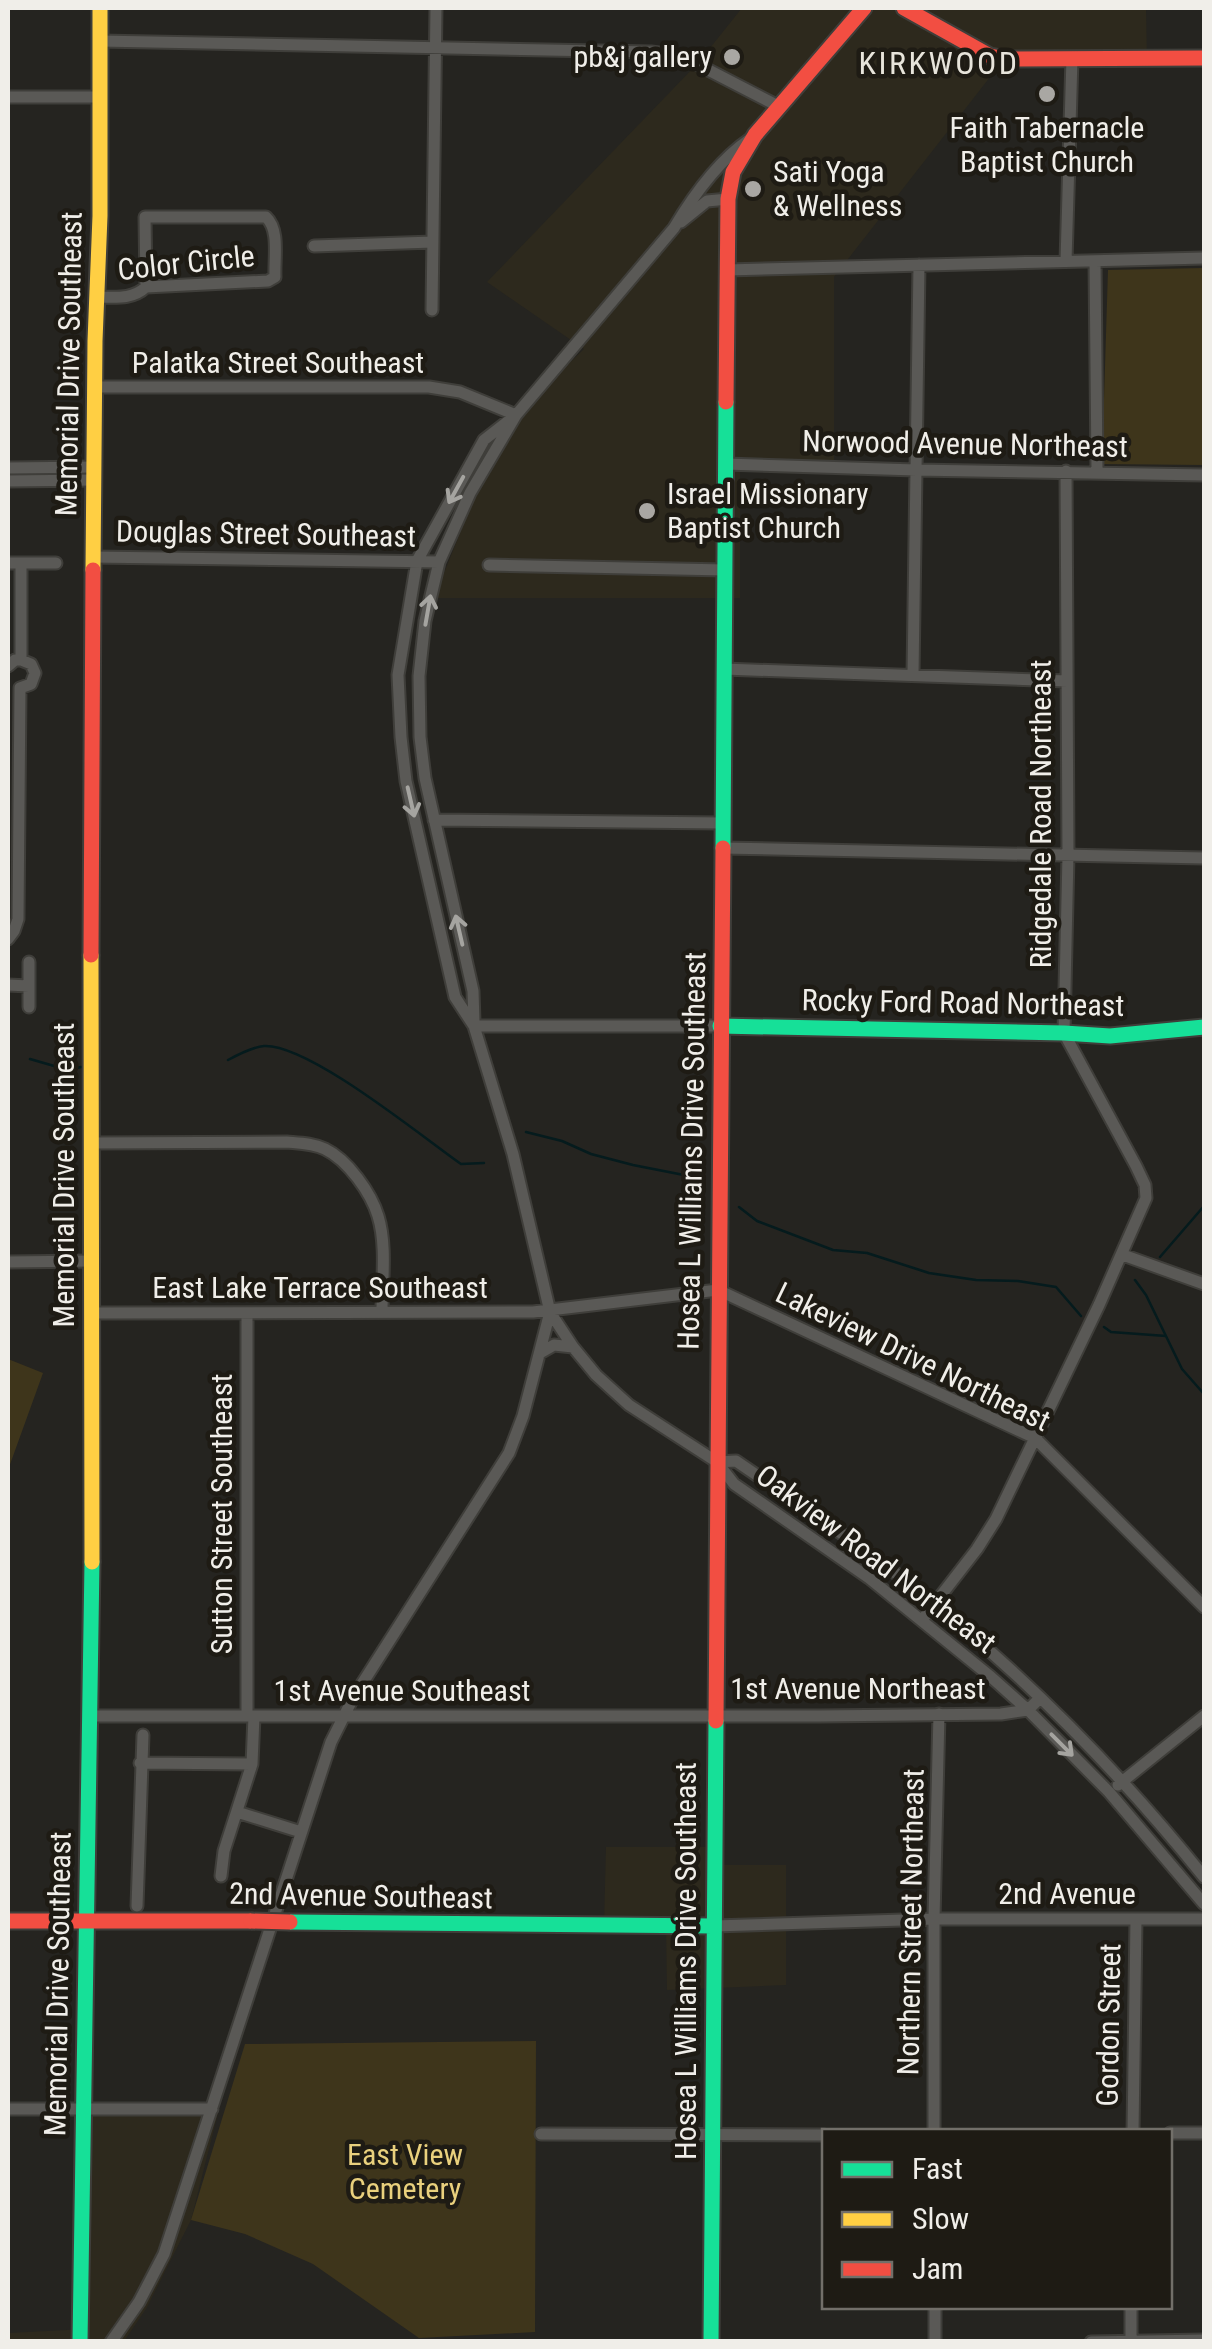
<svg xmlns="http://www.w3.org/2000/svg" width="1212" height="2349" font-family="'Roboto Condensed',sans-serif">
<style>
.built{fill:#2d291d}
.green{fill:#3e351b}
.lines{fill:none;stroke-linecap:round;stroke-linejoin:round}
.stream{stroke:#051b1d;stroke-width:2.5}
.street-casing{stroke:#3f3e3a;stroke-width:15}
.fast-casing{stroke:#3f3e3a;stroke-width:19}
.slow-casing{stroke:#3f3e3a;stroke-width:19}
.jam-casing{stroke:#3f3e3a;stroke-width:19}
.street{stroke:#5a5956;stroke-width:11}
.fast{stroke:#16e098;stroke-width:15}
.slow{stroke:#ffcf43;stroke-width:15}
.jam{stroke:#f24e42;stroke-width:15}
.jam-bridge-casing{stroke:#3f3e3a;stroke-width:19;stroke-linecap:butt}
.jam-bridge{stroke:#f24e42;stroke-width:15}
.oneway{stroke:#a5a4a0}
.poi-dot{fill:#a9a7a3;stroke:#1e1b14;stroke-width:4}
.labels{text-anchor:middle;stroke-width:9;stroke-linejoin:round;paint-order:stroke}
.poi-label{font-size:30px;fill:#f0eee9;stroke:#1e1b14;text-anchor:start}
.street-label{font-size:30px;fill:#f0eee9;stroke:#1e1b14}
.park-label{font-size:30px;fill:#e9d07d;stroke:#1e1b14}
.neighbourhood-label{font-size:32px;letter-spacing:2.5px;fill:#e7e4db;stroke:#1e1b14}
</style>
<rect width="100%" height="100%" fill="#252420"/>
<path class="built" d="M 742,8 L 1146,8 L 1147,62 L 1001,63 L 834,277 L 834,470 L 740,468 L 740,598 L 434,598 L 502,428 L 584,349 L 487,282 L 698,63 Z
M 606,1847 L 715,1847 L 716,1865 L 786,1865 L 786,1985 L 667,1990 L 666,1924 L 604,1925 Z
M 89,2112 L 218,2113 L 191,2220 L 146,2309 L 124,2341 L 8,2341 L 8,2333 L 86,2329 Z"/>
<path class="green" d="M 1204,268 L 1204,465 L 1102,464 L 1108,270 Z
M 8,1359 L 43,1373 L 8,1470 Z
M 536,2041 L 535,2332 L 419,2338 L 313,2264 L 245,2234 L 191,2220 L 245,2044 Z"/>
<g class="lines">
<path class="stream" d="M 30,1059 L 68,1070 L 81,1067
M 228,1060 C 239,1054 252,1047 264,1046 C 309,1044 421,1136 461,1164 L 484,1163
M 526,1132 L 562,1141 L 591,1154 L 633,1165 L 694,1177
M 739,1207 L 757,1221 L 833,1250 L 867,1253 L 929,1273 L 976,1280 L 1018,1281 L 1056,1287 L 1081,1316
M 1160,1257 L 1204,1206
M 1135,1280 L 1146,1295 L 1182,1369 L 1204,1394
M 1104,1327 L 1111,1332 L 1166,1336"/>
<defs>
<path id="street" d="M 100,41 L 651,52 L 676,55 L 691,61 L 780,107
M 8,97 L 100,97
M 681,222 L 707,201 L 728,199
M 314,246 L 433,242
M 1066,261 L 1072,58
M 1095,261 L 1097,471
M 727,270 L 1204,258
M 97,297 C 115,297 132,300 146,287 L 268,281 L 275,277 C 274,258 280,230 266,217 L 145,217 L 146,287
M 432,310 L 436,8
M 96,387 L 429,387 L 460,392 L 516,415
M 516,415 L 484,440 L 417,561 L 398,675 L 401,737 L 406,781 L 455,997 L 474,1026 L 513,1154 L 550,1312 L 573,1347 L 596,1375 L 629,1405 L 717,1462 L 734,1484 L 869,1578 L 991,1677 L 1028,1710 L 1109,1792 L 1204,1904
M 726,464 L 916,470 L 1204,475
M 8,468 L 95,467
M 8,481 L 95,480
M 93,557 L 439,562
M 8,563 L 56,563
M 489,565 L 725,570
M 8,666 L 15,660 L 21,660
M 724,669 L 1067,681
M 913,675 L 919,265
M 434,820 L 722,823
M 722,848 L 1204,858
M 8,939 L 14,931 L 18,919 L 20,688 L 31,684 L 35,673 L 31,664 L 21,660 L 21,563
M 29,962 L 29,1007
M 8,985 L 29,986
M 474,1022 L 473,991 L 425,778 L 420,737 L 419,676 L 425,621 L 439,562 L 470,493 L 516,415 L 674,228 C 693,196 719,160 750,139
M 474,1026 L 720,1026
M 91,1143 L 287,1142 C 299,1143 313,1143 325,1149 C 348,1160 371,1193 378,1216 C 387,1245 382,1281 382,1311
M 1123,1255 L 1204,1284
M 8,1262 L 91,1261
M 91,1313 L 533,1312 L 718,1290 L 1035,1438 L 1204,1607
M 540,1353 L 554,1345 L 573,1347
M 717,1462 L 736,1461 C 784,1494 834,1527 881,1562 C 1001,1652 1110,1760 1204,1877
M 922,1620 L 977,1549 L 996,1519 L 1099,1305 L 1146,1198 L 1145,1185 L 1136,1166 L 1064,1033 L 1068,855 L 1066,471
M 89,1716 L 820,1716 L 1001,1714 L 1028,1710 L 1040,1698
M 247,1716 L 247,1313
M 140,1763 L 252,1764
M 1118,1785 L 1204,1716
M 237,1812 L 301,1832
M 221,1876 L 224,1851 L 252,1764 L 254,1716
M 137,1906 L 143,1735
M 714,1926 L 934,1919 L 1204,1919
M 8,2109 L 212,2109
M 934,2132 L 934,1919 L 939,1714
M 1133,2132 L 1136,1919
M 1170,2133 L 1204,2133
M 541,2134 L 824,2135
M 935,2306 L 935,2342
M 111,2342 L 139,2302 L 164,2254 L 331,1742 L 353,1698 L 509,1453 L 523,1416 L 550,1312
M 1091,2342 L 1204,2340
M 1131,2342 L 1131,2306"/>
<path id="fast" d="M 723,848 L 726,402
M 720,1026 L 1064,1033 L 1110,1036 L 1204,1027
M 290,1922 L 714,1926
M 80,2342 L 92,1562
M 711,2342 L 716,1721"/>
<path id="slow" d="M 93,570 L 95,341 L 100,216 L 100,8
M 91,955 L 92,1562"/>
<path id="jam" d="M 904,8 L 990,56 L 1006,59 L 1204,58
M 726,402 L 728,199 L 733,172 L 755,135 L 864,8
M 91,955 L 93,570
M 716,1721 L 723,848
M 8,1921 L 251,1921"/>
</defs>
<use href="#street" class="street-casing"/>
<use href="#fast" class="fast-casing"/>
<use href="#slow" class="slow-casing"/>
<use href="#jam" class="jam-casing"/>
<use href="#street" class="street"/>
<use href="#fast" class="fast"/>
<use href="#slow" class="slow"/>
<use href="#jam" class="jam"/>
<defs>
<path id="jam-bridge" d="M 251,1921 L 290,1922"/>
</defs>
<use href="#jam-bridge" class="jam-bridge-casing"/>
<use href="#jam-bridge" class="jam-bridge"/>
</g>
<defs><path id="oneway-shaft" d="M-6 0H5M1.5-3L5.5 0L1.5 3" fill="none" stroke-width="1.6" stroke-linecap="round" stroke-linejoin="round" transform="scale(2.5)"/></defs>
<g class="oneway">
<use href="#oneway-shaft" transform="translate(456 490) rotate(119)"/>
<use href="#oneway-shaft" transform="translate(428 610) rotate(-80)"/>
<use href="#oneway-shaft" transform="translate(411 802) rotate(77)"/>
<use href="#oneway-shaft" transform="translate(459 930) rotate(-103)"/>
<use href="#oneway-shaft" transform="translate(1062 1745) rotate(45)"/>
</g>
<g class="poi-dot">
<circle cx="732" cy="57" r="10"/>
<circle cx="1047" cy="94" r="10"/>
<circle cx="753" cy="189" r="10"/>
<circle cx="647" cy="511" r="10"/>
</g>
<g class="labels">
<g class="poi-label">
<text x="712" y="67" text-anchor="end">pb&amp;j gallery</text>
<text x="1047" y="138" text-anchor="middle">Faith Tabernacle<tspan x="1047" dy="34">Baptist Church</tspan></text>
<text x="773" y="182">Sati Yoga<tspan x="773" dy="34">&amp; Wellness</tspan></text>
<text x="667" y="504">Israel Missionary<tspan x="667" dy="34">Baptist Church</tspan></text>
</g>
<g class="street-label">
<text transform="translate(186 263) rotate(-6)" y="10">Color Circle</text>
<text x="278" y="373">Palatka Street Southeast</text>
<text transform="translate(69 364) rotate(-89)" y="10">Memorial Drive Southeast</text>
<text transform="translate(965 444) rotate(1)" y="10">Norwood Avenue Northeast</text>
<text transform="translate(266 534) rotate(1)" y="10">Douglas Street Southeast</text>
<text transform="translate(1041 814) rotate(-90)" y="10">Ridgedale Road Northeast</text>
<text transform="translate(963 1003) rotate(1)" y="10">Rocky Ford Road Northeast</text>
<text transform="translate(692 1151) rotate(-89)" y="10">Hosea L Williams Drive Southeast</text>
<text transform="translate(64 1175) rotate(-90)" y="10">Memorial Drive Southeast</text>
<text x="320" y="1298">East Lake Terrace Southeast</text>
<text transform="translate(913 1357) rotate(26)" y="10">Lakeview Drive Northeast</text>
<text transform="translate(222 1514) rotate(-90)" y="10">Sutton Street Southeast</text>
<text transform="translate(876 1559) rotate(37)" y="10">Oakview Road Northeast</text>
<text x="858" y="1699">1st Avenue Northeast</text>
<text x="402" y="1701">1st Avenue Southeast</text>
<text x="1067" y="1904">2nd Avenue</text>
<text transform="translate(361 1896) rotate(1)" y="10">2nd Avenue Southeast</text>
<text transform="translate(911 1922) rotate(-89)" y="10">Northern Street Northeast</text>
<text transform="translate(686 1961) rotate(-90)" y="10">Hosea L Williams Drive Southeast</text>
<text transform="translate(58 1984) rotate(-89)" y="10">Memorial Drive Southeast</text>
<text transform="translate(1109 2025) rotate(-89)" y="10">Gordon Street</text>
</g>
<g class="park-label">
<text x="405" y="2165">East View<tspan x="405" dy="34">Cemetery</tspan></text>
</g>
<g class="neighbourhood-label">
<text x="939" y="74">KIRKWOOD</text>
</g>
</g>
<rect width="1212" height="2349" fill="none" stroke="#f0eee9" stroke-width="20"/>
<rect x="822" y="2129" width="350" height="180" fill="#1e1b14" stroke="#726f69" stroke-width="2.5"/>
<rect x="842" y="2162" width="50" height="15" fill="#16e098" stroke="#726f69" stroke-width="2.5"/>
<text x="912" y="2179" font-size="30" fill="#f0eee9">Fast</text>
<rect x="842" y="2212" width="50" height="15" fill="#ffcf43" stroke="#726f69" stroke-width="2.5"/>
<text x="912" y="2229" font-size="30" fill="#f0eee9">Slow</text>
<rect x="842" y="2262" width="50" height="15" fill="#f24e42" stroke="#726f69" stroke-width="2.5"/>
<text x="912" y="2279" font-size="30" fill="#f0eee9">Jam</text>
</svg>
